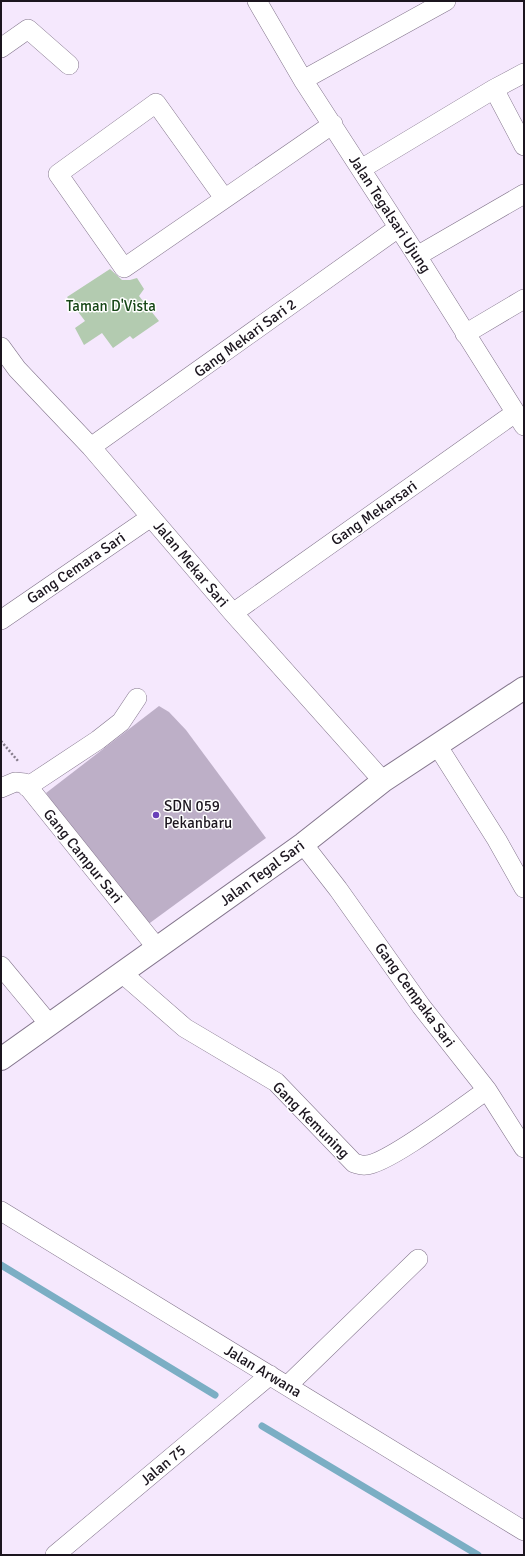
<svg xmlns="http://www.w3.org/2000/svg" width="525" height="1556" font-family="Signika,sans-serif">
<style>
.green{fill:#b3cbb0}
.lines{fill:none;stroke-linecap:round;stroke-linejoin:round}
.stream{stroke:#7baec4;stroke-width:7}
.building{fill:#bdafc7}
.minor-casing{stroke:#83758c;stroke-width:20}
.tertiary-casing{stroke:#83758c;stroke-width:24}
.path{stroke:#847b8a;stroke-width:2.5;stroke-dasharray:2 2;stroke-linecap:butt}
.minor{stroke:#fff;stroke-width:19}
.tertiary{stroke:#fff;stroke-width:22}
.poi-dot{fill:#6840b8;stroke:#fff;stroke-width:1.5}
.labels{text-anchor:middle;stroke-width:3;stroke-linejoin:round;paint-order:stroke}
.street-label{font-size:15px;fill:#1b151e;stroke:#fff}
.park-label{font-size:15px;fill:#164616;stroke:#fff}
.poi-label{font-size:15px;fill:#1b151e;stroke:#fff;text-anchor:start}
</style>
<rect width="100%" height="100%" fill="#f5e8fd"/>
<path class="green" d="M 110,269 L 122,280 L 130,280 L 137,278 L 144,289 L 139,296 L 159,321 L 133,339 L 130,336 L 113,348 L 102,333 L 84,345 L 75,328 L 85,321 L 67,297 Z"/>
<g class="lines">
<path class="stream" d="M 1,1265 L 215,1395
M 262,1426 L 478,1555"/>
</g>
<path class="building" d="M 159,706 L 169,712 L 186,730 L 266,838 L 143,928 L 46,793 Z"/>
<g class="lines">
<defs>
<path id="minor" d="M 257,1 L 303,80 L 417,256 L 524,426
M 1,48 L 28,29 L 69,65
M 303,80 L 446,1
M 494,89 L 524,146
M 361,169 L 494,89 L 524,73
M 224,198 L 156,103 L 58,174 L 124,268 L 333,124
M 417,256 L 524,194
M 465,334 L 524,299
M 1,347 L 17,369 L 91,447 L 233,613 L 383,781
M 91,447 L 398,228
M 233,613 L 515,413
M 1,620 L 151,517
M 437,745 L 497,840 L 524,888
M 27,787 L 98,740 L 121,722 L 137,698
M 1,788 L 15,782 L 25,783 L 157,948
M 303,844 L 338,889 L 421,1006 L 487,1090 L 524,1148
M 1,966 L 49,1024
M 123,974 L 185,1028 L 276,1082 L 354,1163 C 358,1164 362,1166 366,1165 C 388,1164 465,1105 487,1090
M 1,1211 L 524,1531
M 287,1386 L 418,1259
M 55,1555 L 270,1375"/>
<path id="tertiary" d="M 1,1059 L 303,844 L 383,781 L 524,688"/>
</defs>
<use href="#minor" class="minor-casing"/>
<use href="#tertiary" class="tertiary-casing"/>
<path class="path" d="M 1,741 L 18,761"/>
<use href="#minor" class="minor"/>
<use href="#tertiary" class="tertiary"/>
</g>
<circle class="poi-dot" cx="156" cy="815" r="4"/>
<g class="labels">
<g class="street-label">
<text transform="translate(390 214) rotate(57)" y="5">Jalan Tegalsari Ujung</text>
<text transform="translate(245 338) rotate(-36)" y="5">Gang Mekari Sari 2</text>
<text transform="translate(374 513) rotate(-35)" y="5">Gang Mekarsari</text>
<text transform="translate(191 564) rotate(50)" y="5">Jalan Mekar Sari</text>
<text transform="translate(76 568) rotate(-34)" y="5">Gang Cemara Sari</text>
<text transform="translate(83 856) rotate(51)" y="5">Gang Campur Sari</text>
<text transform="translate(262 873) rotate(-36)" y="5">Jalan Tegal Sari</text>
<text transform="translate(415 995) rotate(54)" y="5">Gang Cempaka Sari</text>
<text transform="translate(311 1120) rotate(45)" y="5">Gang Kemuning</text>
<text transform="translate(263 1371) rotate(31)" y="5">Jalan Arwana</text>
<text transform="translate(163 1465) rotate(-40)" y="5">Jalan 75</text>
</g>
<g class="park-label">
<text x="111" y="311">Taman D'Vista</text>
</g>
<g class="poi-label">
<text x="164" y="811">SDN 059<tspan x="164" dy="17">Pekanbaru</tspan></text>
</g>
</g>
<rect width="525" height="1556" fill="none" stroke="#1b151e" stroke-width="4"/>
</svg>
